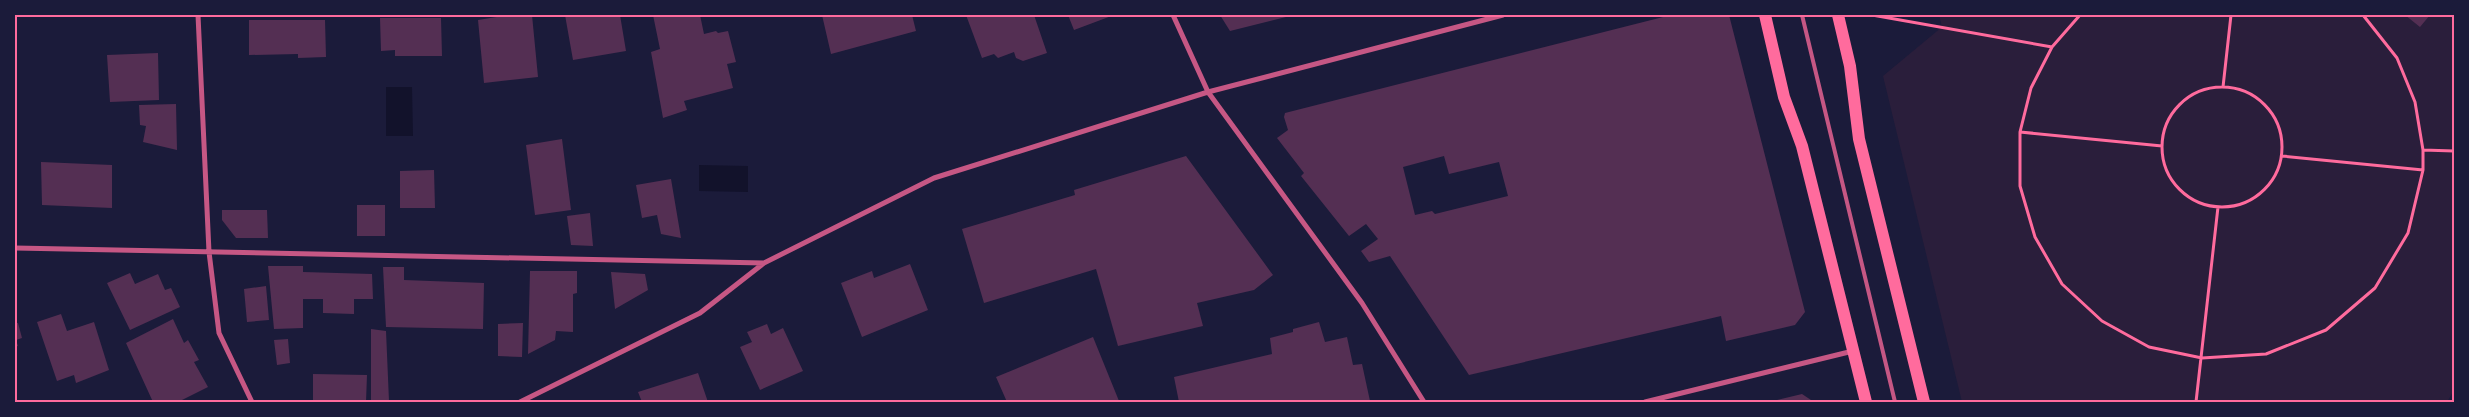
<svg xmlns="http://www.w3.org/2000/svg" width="2469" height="417" font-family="'Open Sans',sans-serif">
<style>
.green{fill:#2a1e3b}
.water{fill:#12122b}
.building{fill:#542f53;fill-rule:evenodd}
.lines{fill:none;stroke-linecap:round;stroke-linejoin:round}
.path{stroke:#ff6b9d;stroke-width:3}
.service{stroke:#c65784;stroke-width:4}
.minor{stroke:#c65784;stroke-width:5}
.primary{stroke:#ff6b9d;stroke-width:12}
.neatline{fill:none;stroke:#ff6b9d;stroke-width:2}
</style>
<rect width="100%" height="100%" fill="#1b1b3a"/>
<path class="green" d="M 1939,15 L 2454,15 L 2454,390 L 2447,402 L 1962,402 L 1883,76 L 1942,27 Z"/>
<path class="water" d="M 386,87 L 412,87 L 413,136 L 386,136 Z
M 699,165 L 748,166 L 748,192 L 699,191 Z"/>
<path class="building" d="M 509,15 L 532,15 L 538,77 L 484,83 L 478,20 Z
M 565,15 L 620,15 L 626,51 L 573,60 Z
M 653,15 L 700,15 L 704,34 L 716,31 L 718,33 L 728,31 L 736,62 L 727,64 L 733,88 L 684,101 L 687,110 L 663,118 L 651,52 L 660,49 Z
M 822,15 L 912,15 L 916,31 L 831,54 Z
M 966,15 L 1034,15 L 1047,53 L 1023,61 L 1016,58 L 1014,52 L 998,58 L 994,54 L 982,58 Z
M 1068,15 L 1114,15 L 1074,30 Z
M 1220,15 L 1290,15 L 1290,16 L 1230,31 Z
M 1671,15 L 1729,15 L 1805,312 L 1795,325 L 1726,341 L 1721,316 L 1469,375 L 1390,256 L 1369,262 L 1361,251 L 1378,239 L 1366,224 L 1349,236 L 1301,176 L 1304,173 L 1277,138 L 1288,130 L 1284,117 L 1285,113 ZM 1444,156 L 1449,174 L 1499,162 L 1508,196 L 1435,214 L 1432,211 L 1415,215 L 1403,167 Z
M 2405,15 L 2430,15 L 2420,27 Z
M 380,18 L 441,18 L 442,56 L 395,56 L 395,50 L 381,51 Z
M 249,20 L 325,20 L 326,57 L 298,58 L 298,54 L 249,55 Z
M 158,53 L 159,100 L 110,102 L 107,55 Z
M 176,104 L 177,150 L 143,142 L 146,126 L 140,125 L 139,105 Z
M 562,139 L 571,210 L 535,215 L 526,145 Z
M 1186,156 L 1273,275 L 1254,290 L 1197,303 L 1203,326 L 1118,346 L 1096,269 L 984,303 L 962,229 L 1075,195 L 1074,190 Z
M 41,162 L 112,165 L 112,208 L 42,205 Z
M 434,170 L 435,208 L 400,208 L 400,171 Z
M 671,179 L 681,238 L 661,234 L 657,215 L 642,218 L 636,185 Z
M 357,205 L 385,205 L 385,236 L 357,236 Z
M 222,210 L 267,210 L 268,238 L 236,238 L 222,220 Z
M 590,213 L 593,246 L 571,245 L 567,216 Z
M 910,264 L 928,310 L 862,337 L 841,283 L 872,271 L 874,278 Z
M 268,266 L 303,266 L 303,272 L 372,274 L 373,299 L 354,299 L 354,314 L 323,313 L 323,299 L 303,299 L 303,328 L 274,329 Z
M 383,267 L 404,267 L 404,280 L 484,283 L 483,329 L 386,327 Z
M 530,271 L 577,271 L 577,293 L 573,294 L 573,332 L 556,331 L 555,340 L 528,354 Z
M 611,272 L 645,274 L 648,290 L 615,309 Z
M 130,273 L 135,284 L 158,274 L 165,290 L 171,288 L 180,307 L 130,330 L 107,283 Z
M 266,286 L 269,320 L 247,322 L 244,289 Z
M 61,314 L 67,331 L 94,322 L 109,370 L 76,383 L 74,375 L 57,381 L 37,322 Z
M 173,319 L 184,343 L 188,340 L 199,360 L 194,362 L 208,387 L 178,402 L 153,402 L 126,343 Z
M 1319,322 L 1325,342 L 1347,337 L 1353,365 L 1362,364 L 1370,401 L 1179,402 L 1174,377 L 1272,354 L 1270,338 L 1293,332 L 1293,329 Z
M 15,323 L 18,323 L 22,338 L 16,340 L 18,346 L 15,347 Z
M 523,323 L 522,357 L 498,356 L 498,324 Z
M 767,324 L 771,334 L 783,328 L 803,371 L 760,390 L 740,347 L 752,342 L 747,332 Z
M 371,329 L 386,331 L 389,401 L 371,401 Z
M 1093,337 L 1119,401 L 1007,402 L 996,377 Z
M 288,339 L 290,363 L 277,365 L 274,340 Z
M 698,373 L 708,402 L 642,402 L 638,392 Z
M 313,374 L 367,375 L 366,402 L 313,401 Z
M 1802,394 L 1814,402 L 1773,402 L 1773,401 Z"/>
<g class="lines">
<path class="path" d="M 1872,15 L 2052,47
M 2080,15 L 2052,47 L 2031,88 L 2020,132 L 2020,186 L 2035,237 L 2062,284 L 2102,321 L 2149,347 L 2202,358 L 2266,354 L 2326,330 L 2375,288 L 2408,233 L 2423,170 L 2423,150 L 2415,102 L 2397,58 L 2363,15
M 2223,87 L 2231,15
M2162 147a60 60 0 1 1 120 0a60 60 0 1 1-120 0Z
M 2020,132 L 2162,146
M 2423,150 L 2454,151
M 2282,156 L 2423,170
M 2196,402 L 2218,207"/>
<path class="service" d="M 1802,15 L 1895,402"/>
<path class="minor" d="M 198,15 L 209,252 L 219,333 L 252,402
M 1173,15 L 1208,92 L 1362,303 L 1424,402
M 15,248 L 764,263
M 520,402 L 700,313 L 764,263 L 934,178 L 1208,92 L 1503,15
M 1645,402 L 1853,351"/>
<path class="primary" d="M 1765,15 L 1784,97 L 1802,146 L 1866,402
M 1838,15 L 1850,66 L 1859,139 L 1924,402"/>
</g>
<rect width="2469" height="417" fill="none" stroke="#1b1b3a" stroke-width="32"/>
<rect x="16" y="16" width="2437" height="385" class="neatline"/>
</svg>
